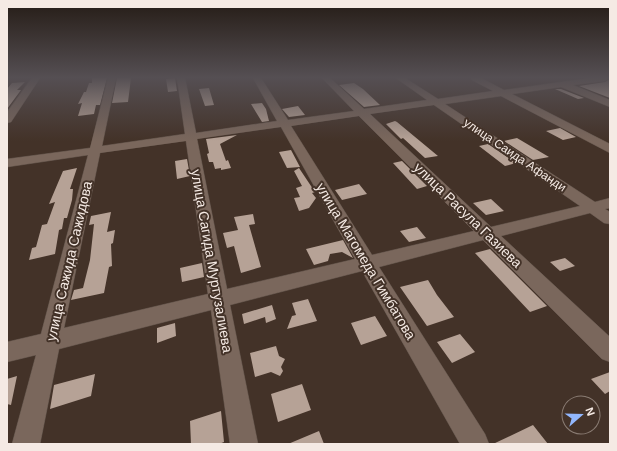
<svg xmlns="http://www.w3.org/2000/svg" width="617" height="451" font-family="Helvetica,sans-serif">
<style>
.building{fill:#b6a296}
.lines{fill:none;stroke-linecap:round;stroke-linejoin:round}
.minor-casing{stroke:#5e5047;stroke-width:1}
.minor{fill:#7a675c;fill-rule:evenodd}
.labels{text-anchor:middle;stroke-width:4;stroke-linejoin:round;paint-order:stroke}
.far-street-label{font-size:12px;fill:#f5eae4;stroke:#433228}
.street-label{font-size:14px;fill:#f5eae4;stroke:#433228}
</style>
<rect width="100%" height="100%" fill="#433228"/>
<path class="building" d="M 92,78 L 107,78 L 100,105 L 96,105 L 94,114 L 78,116 L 82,103 L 78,104 L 84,92 L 86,92 L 89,83 L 92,83 Z
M 117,78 L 131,78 L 128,102 L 112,103 Z
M 175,78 L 177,91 L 168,92 L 166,79 Z
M 610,79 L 610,98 L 579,86 L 605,82 Z
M 25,82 L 17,90 L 21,90 L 7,109 L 7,89 L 12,83 Z
M 354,83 L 363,89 L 380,105 L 364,107 L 339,85 Z
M 209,88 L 214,105 L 205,106 L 199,89 Z
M 555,89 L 561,89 L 584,98 L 578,99 Z
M 262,103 L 266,109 L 269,121 L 262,122 L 251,104 Z
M 298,106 L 305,115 L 289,117 L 282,109 Z
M 395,121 L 397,122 L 438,156 L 425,158 L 403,138 L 401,139 L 386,124 Z
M 560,128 L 576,137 L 563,140 L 546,131 Z
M 237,135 L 220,144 L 226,161 L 228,160 L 231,168 L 221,170 L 221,168 L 215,169 L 213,162 L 209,162 L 207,154 L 209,153 L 206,139 Z
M 517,138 L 549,157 L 533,160 L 504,141 Z
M 488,144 L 516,163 L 505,166 L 479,146 Z
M 291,150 L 300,167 L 287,168 L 279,152 Z
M 187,159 L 190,176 L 177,179 L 175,161 Z
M 402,161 L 427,186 L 417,189 L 393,163 Z
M 77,168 L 70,189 L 73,189 L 72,200 L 67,218 L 64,218 L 62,229 L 59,230 L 55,254 L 29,260 L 32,248 L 36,247 L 42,225 L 47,224 L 55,202 L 49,204 L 63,171 Z
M 299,168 L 315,192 L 312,193 L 316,198 L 309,208 L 299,211 L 294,198 L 300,197 L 296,188 L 302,186 L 294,171 Z
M 359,184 L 367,194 L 342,200 L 335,190 Z
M 491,199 L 504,211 L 486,215 L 473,203 Z
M 111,212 L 107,232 L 115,230 L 113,243 L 111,244 L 112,266 L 109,267 L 104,293 L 71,300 L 74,290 L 83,288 L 90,260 L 94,224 L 89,225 L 91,216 Z
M 253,214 L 255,224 L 249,225 L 261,267 L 241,273 L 234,246 L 227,248 L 223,233 L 238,230 L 234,217 Z
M 417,227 L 426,238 L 409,242 L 400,231 Z
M 343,240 L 353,258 L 342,252 L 330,254 L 328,261 L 314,265 L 306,249 Z
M 490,249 L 547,306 L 530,312 L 475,253 Z
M 565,258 L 575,266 L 560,271 L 550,262 Z
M 202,263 L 204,277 L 182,282 L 180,268 Z
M 428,280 L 437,295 L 454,317 L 427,326 L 400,287 Z
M 308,299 L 317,321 L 287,329 L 292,316 L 296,315 L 292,303 Z
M 272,305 L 276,319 L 266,323 L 265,317 L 244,324 L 242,314 Z
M 375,316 L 387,336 L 361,345 L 351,323 Z
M 175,323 L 176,336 L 157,343 L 157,328 Z
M 460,334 L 475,352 L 452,363 L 437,342 Z
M 276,346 L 279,356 L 285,359 L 281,367 L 283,371 L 280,376 L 271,372 L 255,377 L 250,353 Z
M 610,372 L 610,391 L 605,394 L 591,379 Z
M 95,374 L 91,396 L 50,409 L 54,385 Z
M 17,376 L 11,405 L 7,404 L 7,379 Z
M 302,384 L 311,410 L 278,422 L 271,394 Z
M 221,411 L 224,442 L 219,444 L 191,444 L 190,421 Z
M 533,425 L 548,444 L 493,444 Z
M 319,431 L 324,444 L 288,444 Z"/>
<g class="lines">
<defs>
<path id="minor" d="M 32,78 L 40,78 L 11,122 L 7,123 L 7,112 Z
M 108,78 L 116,78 L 102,146 L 185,134 L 177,78 L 185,78 L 196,133 L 277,121 L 253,78 L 261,78 L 288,120 L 354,111 L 322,78 L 330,78 L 364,109 L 427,100 L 396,78 L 405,78 L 438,99 L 493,91 L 472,80 L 471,78 L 481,78 L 504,90 L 590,78 L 609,78 L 605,81 L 573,85 L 610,100 L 610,107 L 561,87 L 512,94 L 610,144 L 610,153 L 501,96 L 445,104 L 595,202 L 610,198 L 610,208 L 605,209 L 610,212 L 610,224 L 604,223 L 590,213 L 501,236 L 610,337 L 610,362 L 602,359 L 483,240 L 379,267 L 485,434 L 489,444 L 460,444 L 362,271 L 230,305 L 258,444 L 230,444 L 211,310 L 59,349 L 40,444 L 12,444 L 36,355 L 7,362 L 7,342 L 41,334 L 88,155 L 7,167 L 7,159 L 90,148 ZM 434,105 L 580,206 L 491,227 L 370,114 ZM 359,116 L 474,231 L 372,255 L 291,126 ZM 281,127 L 355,259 L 227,289 L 197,139 ZM 186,141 L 208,294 L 64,328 L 100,153 Z"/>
</defs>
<use href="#minor" class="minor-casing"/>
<use href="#minor" class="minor"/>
</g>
<linearGradient id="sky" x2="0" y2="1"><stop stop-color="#251c16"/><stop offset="0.55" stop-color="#554f53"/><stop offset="1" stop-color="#554f53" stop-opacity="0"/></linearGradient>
<rect width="617" height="141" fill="url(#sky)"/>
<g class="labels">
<g class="far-street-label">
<text transform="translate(515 155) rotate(34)" y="4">улица Саида Афанди</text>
</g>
<g class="street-label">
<text transform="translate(468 215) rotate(44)" y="5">улица Расула Газиева</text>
<text transform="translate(69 261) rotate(-77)" y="5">улица Сажида Сажидова</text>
<text transform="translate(212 261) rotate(80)" y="5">улица Сагида Муртузалиева</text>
<text transform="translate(366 261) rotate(59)" y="5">улица Магомеда Гимбатова</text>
</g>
</g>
<rect width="617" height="451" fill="none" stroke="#f5eae4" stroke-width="16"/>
<g transform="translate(581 415) rotate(70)"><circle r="19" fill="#433228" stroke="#8a7c73"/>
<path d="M0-3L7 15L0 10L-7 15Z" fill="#92b7fd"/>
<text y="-6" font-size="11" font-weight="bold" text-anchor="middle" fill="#f5eae4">N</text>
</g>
</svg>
